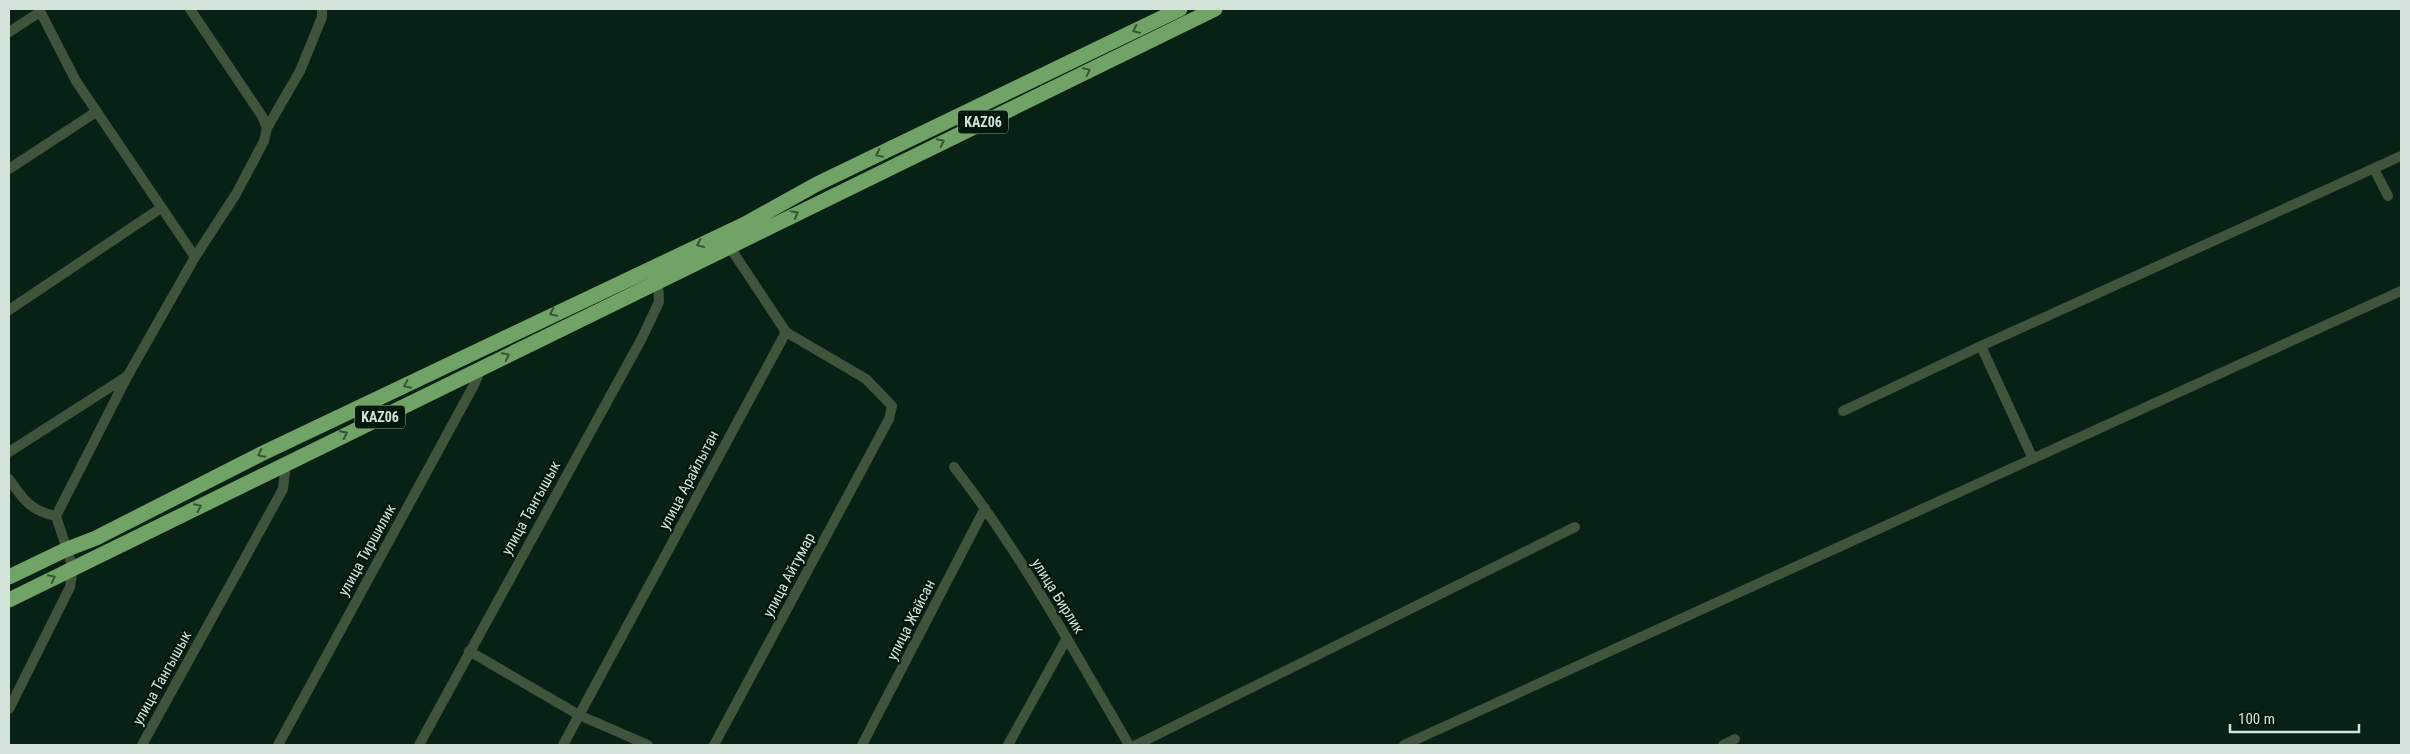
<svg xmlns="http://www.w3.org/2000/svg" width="2410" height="754" font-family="'Roboto Condensed',sans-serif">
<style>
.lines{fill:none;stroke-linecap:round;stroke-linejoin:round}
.minor{stroke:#40543c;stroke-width:10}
.highway{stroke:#71a366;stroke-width:15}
.oneway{stroke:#335634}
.labels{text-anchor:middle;stroke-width:4.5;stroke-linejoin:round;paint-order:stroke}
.shield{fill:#00170c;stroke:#94a69c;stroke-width:1}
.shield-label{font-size:14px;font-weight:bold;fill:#d4e3da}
.street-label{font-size:15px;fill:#d4e3da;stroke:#00170c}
</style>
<rect width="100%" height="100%" fill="#072115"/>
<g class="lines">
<path class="minor" d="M 39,9 L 76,81 L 195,257
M 9,32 L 40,12
M 267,128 L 300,71 L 322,17 L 322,9
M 9,169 L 96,112
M 2374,169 L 2388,196
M 9,310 L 161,208
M 1981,346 L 2033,459
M 1843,411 L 1981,346 L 2401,156
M 9,452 L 126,377
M 954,467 C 1021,553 1074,651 1129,745
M 9,479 C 23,499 30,511 56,516 L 73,568 L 70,587 L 9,709
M 56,516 L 127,377 L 195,257 L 236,194 L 264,141 L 267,128 L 262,116 L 190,9
M 469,651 L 579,715 L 648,745
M 142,745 L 283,489 L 286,464
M 278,745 L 475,383 L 481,368
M 419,745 L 642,338 L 659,302 L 658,283
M 563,745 L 786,332 L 727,243
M 714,745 L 889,419 L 892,406 L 866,379 L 786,332
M 862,745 L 985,508
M 1008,745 L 1067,638
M 1136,745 L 1575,527
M 1404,745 L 2401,291
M 1723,745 L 1735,739"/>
<path class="highway" d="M 9,577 L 65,550 L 96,538 L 261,454 L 745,224 L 817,184 L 1180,9
M 9,600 L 1215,9"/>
</g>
<defs><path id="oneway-chevron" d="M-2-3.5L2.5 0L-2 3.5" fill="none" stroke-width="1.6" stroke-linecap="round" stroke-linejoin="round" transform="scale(1.25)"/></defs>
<g class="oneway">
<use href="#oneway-chevron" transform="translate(1136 30) rotate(154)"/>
<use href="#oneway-chevron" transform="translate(1087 71) rotate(-26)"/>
<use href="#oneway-chevron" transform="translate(941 142) rotate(-26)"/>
<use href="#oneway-chevron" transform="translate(879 154) rotate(154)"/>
<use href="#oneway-chevron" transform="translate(795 214) rotate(-27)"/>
<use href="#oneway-chevron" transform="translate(700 244) rotate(155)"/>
<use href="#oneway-chevron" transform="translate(553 313) rotate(154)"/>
<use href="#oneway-chevron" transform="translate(506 356) rotate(-26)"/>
<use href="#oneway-chevron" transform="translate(407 385) rotate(154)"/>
<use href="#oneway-chevron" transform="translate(344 434) rotate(-27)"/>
<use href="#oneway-chevron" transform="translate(261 454) rotate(154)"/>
<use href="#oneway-chevron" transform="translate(198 507) rotate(-26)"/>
<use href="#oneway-chevron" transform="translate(52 578) rotate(-26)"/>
</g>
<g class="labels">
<g class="shield">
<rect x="958" y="110.5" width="50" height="23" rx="4"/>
<rect x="355" y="405.5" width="50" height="23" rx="4"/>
</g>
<g class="shield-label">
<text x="983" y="127">KАZ06</text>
<text x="380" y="422">KАZ06</text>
</g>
<g class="street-label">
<text transform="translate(689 480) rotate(-62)" y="5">улица Арайлытан</text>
<text transform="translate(531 508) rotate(-61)" y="5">улица Тангышык</text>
<text transform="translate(367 550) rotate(-61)" y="5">улица Тиршилик</text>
<text transform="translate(789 575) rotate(-62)" y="5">улица Айтумар</text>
<text transform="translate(1058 596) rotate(58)" y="5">улица Бирлик</text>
<text transform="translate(911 620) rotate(-63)" y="5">улица Жайсан</text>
<text transform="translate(162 678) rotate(-61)" y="5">улица Тангышык</text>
</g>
</g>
<rect width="2410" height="754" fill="none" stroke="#d4e3da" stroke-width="20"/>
<path d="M2230 724v8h129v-8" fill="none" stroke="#d4e3da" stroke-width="2.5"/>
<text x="2238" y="724" font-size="15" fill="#d4e3da" stroke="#00170c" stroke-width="4" paint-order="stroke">100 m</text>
</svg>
